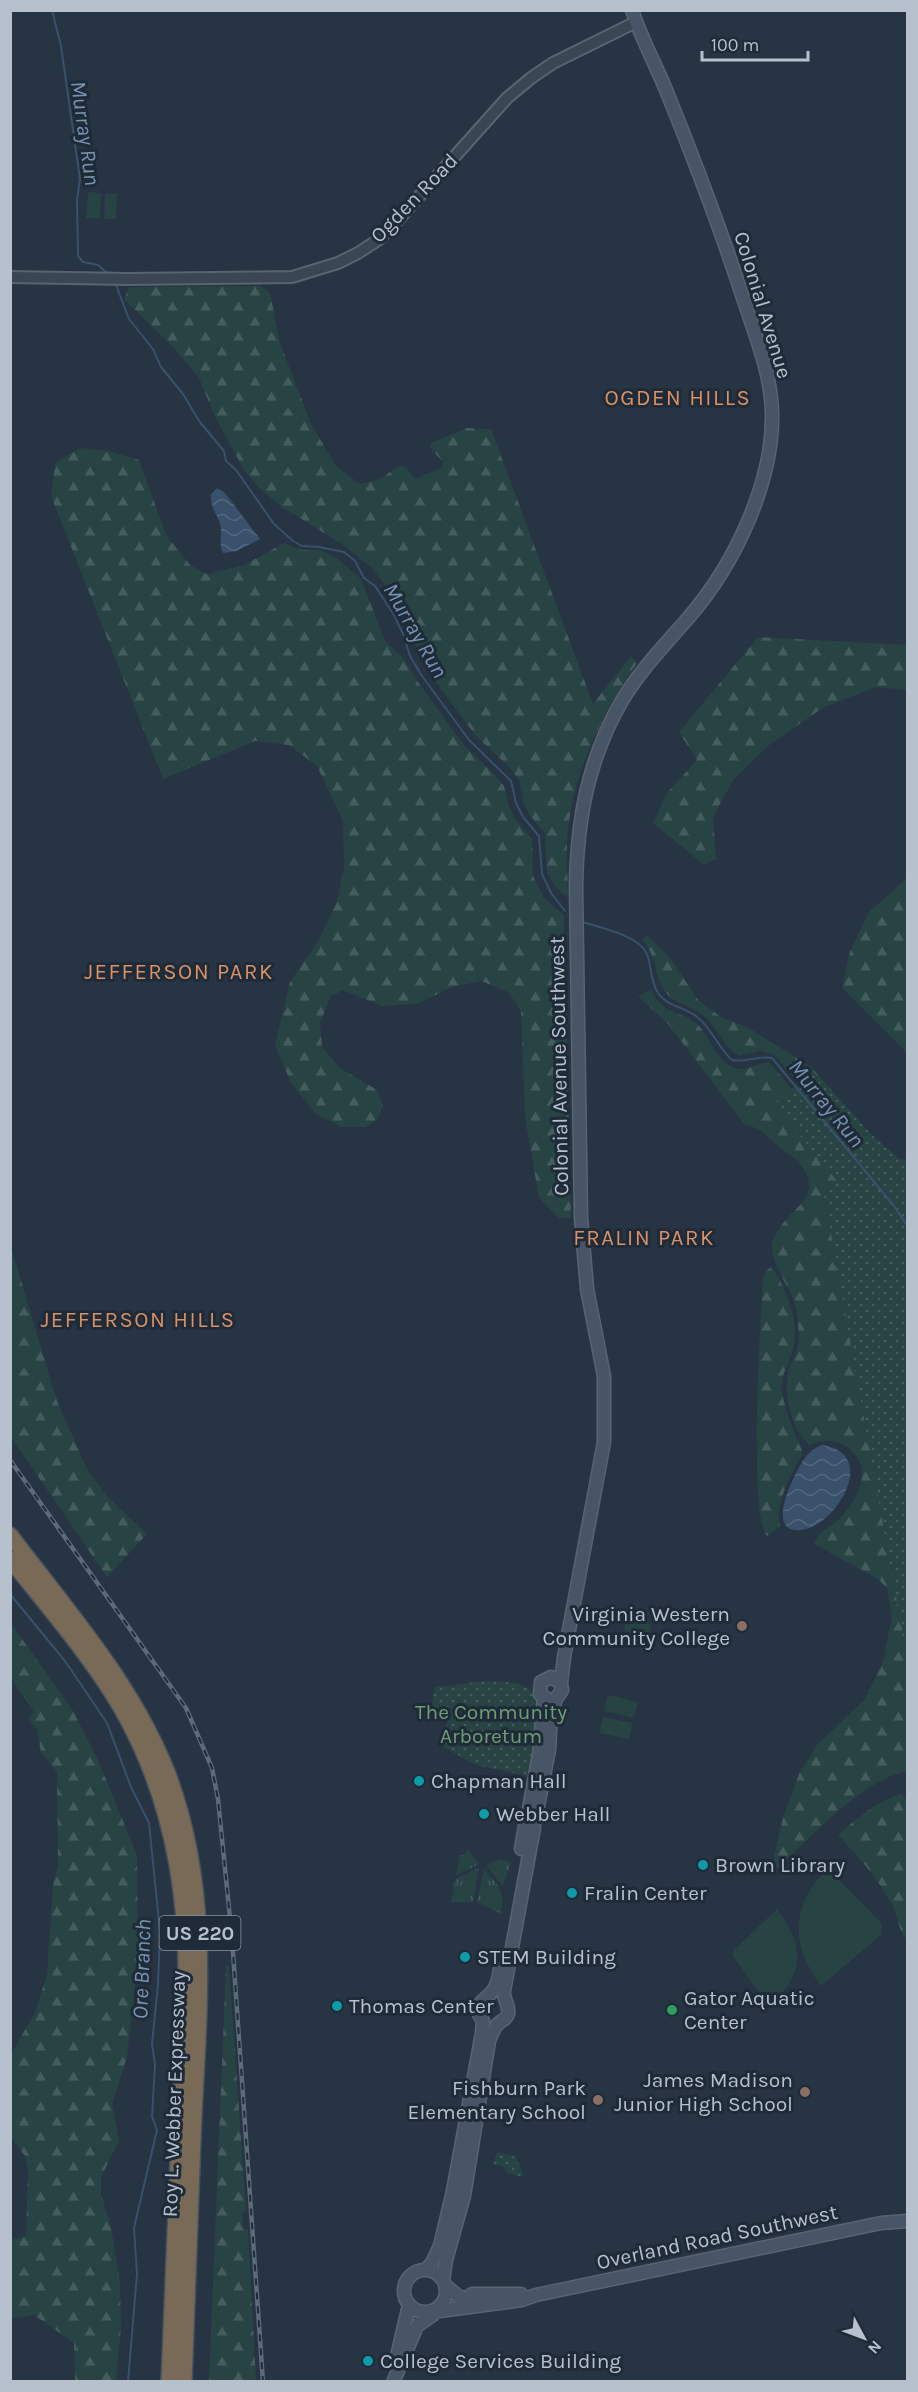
<svg xmlns="http://www.w3.org/2000/svg" width="918" height="2392" font-family="Karla,sans-serif">
<style>
.grass{fill:url(#grass-tufts)}
.forest{fill:url(#forest-firs)}
.park{fill:url(#park-dots)}
.pitch{fill:#284344}
.water{fill:url(#water-waves)}
.lines{fill:none;stroke-linecap:round;stroke-linejoin:round}
.stream{stroke:#39516b;stroke-width:2}
.tertiary-casing{stroke:#586470;stroke-width:14}
.secondary-casing{stroke:#586470;stroke-width:15}
.motorway-casing{stroke:#45515d;stroke-width:18}
.tertiary{stroke:#3a4653;stroke-width:10}
.secondary{stroke:#485566;stroke-width:12}
.motorway{stroke:#796a57;stroke-width:15}
.rail-casing{stroke:#5c6a7a;stroke-width:4.5}
.rail{stroke:#1f2b38;stroke-width:2;stroke-dasharray:7;stroke-linecap:butt}
.education-dot{fill:#8d6e63;stroke:#1f2b38;stroke-width:2}
.culture-dot{fill:#0f9aa8;stroke:#1f2b38;stroke-width:2}
.leisure-dot{fill:#2e9e5b;stroke:#1f2b38;stroke-width:2}
.labels{text-anchor:middle;stroke-width:6;stroke-linejoin:round;paint-order:stroke}
.shield{fill:#1f2b38;stroke:#8994a0;stroke-width:1.5}
.shield-label{font-size:20px;font-weight:bold;fill:#b7c1cd}
.street-label{font-size:21px;fill:#b7c1cd;stroke:#1f2b38}
.poi-label{font-size:21px;fill:#b7c1cd;stroke:#1f2b38;text-anchor:start}
.park-label{font-size:21px;fill:#6e9e76;stroke:#1f2b38}
.water-label{font-size:22px;font-style:italic;fill:#7793b1;stroke:#1f2b38}
.neighbourhood-label{font-size:22px;letter-spacing:1.5px;fill:#da9165;stroke:#1f2b38}
</style>
<defs>
<pattern id="grass-tufts" width="24" height="20" patternUnits="userSpaceOnUse" patternTransform="scale(1.5)"><rect width="24" height="20" fill="#284344"/><path d="M3 7l-1-3M5 7V3M7 7l1-3M15 17l-1-3M17 17v-4M19 17l1-3" fill="none" stroke="#455c5e"/></pattern>
<pattern id="forest-firs" width="22" height="20" patternUnits="userSpaceOnUse" patternTransform="scale(1.5)"><rect width="22" height="20" fill="#284344"/><path d="M5 1l3.5 6h-7zM16 11l3.5 6h-7z" fill="#455c5e"/></pattern>
<pattern id="park-dots" width="8" height="8" patternUnits="userSpaceOnUse" patternTransform="scale(1.5)"><rect width="8" height="8" fill="#284344"/><path d="M2 2h.1M6 6h.1" fill="none" stroke="#455c5e" stroke-width="1.8" stroke-linecap="round"/></pattern>
<pattern id="water-waves" width="16" height="10" patternUnits="userSpaceOnUse" patternTransform="scale(1.5)"><rect width="16" height="10" fill="#39516b"/><path d="M0 5q4-4 8 0t8 0" fill="none" stroke="#53687f"/></pattern>
</defs>
<rect width="100%" height="100%" fill="#263443"/>
<path class="grass" d="M 467,1849 L 478,1862 L 478,1865 L 456,1875 L 460,1855 L 464,1855 Z
M 500,1859 L 511,1862 L 503,1886 L 487,1867 L 488,1864 Z
M 479,1868 L 473,1902 L 451,1902 L 455,1879 Z
M 484,1869 C 499,1886 505,1890 501,1914 L 477,1902 Z"/>
<path class="forest" d="M 261,286 L 270,293 L 280,343 L 311,424 L 336,466 L 360,484 L 378,480 L 398,467 L 406,467 L 415,479 L 441,468 L 443,462 L 430,448 L 431,443 L 467,428 L 491,429 L 593,704 L 631,656 L 637,663 C 600,716 571,777 567,842 C 566,861 568,879 568,898 L 557,889 L 547,873 L 545,834 L 529,814 L 523,801 L 519,780 L 507,765 L 475,735 L 430,674 L 417,651 L 410,627 L 395,599 L 373,569 L 345,546 L 282,507 L 259,488 L 244,470 L 215,417 L 199,378 L 174,348 L 124,299 L 129,287 Z
M 80,448 L 108,451 L 139,460 L 166,535 L 190,565 L 207,574 L 244,565 L 284,543 L 302,550 L 320,550 L 338,559 L 361,579 L 385,641 L 404,659 L 418,682 L 463,744 L 494,774 L 504,786 L 509,806 L 516,820 L 532,839 L 533,876 L 545,899 L 564,915 L 571,1218 L 559,1218 L 539,1198 L 525,1117 L 521,1010 L 508,992 L 481,981 L 452,987 L 417,1004 L 383,1006 L 342,990 L 331,996 L 320,1023 L 322,1047 L 340,1068 L 377,1090 L 383,1105 L 378,1119 L 366,1127 L 341,1127 L 316,1114 L 291,1083 L 275,1045 L 290,982 L 317,943 L 337,902 L 344,867 L 343,821 L 317,766 L 289,745 L 255,741 L 163,779 L 51,496 L 55,463 Z
M 758,637 L 907,645 L 907,690 L 876,687 L 824,707 L 768,746 L 733,780 L 713,817 L 716,859 L 704,865 L 653,823 L 667,793 L 697,760 L 679,732 Z
M 907,878 L 907,1053 L 842,988 L 850,952 L 869,912 Z
M 646,935 L 669,956 L 698,1000 L 721,1017 L 749,1028 L 811,1067 L 874,1138 L 899,1159 L 907,1160 L 907,1198 L 820,1113 L 796,1080 L 773,1054 L 760,1051 L 739,1056 C 723,1046 717,1027 703,1015 C 691,1006 672,1003 664,990 C 653,972 658,958 642,940 Z
M 651,990 C 655,997 659,1004 666,1008 C 676,1015 689,1015 698,1025 C 710,1037 717,1061 734,1068 C 746,1072 757,1063 769,1062 L 790,1087 L 907,1253 L 907,1770 C 855,1786 816,1833 777,1869 L 774,1857 L 783,1818 L 799,1774 L 817,1745 L 865,1699 L 883,1661 L 892,1617 L 887,1588 L 878,1579 L 814,1544 C 821,1528 826,1531 837,1521 C 860,1499 877,1463 842,1444 C 831,1439 820,1441 810,1445 C 792,1432 784,1397 788,1374 C 789,1366 795,1358 797,1349 C 799,1340 798,1330 798,1321 C 797,1289 771,1272 772,1244 C 772,1240 775,1236 777,1232 C 784,1220 792,1214 801,1204 C 820,1183 802,1162 782,1149 C 767,1139 765,1128 745,1125 L 668,1024 L 638,996 Z
M 11,1247 L 57,1401 L 87,1469 L 107,1496 L 147,1534 L 107,1577 L 11,1437 Z
M 772,1266 C 787,1292 800,1320 793,1350 C 789,1365 780,1375 782,1391 C 785,1412 795,1434 803,1453 C 792,1474 774,1503 780,1527 L 767,1536 C 748,1516 761,1316 763,1278 L 766,1271 Z
M 10,1622 L 72,1709 L 98,1760 L 137,1855 L 138,1959 L 127,2057 L 112,2104 L 119,2141 L 101,2177 L 101,2194 L 111,2227 L 120,2282 L 121,2326 L 116,2381 L 75,2381 L 74,2343 L 34,2315 L 11,2319 L 11,2240 L 26,2236 L 28,2169 L 25,2156 L 11,2138 L 11,2054 L 35,2013 L 47,1974 L 53,1885 L 58,1864 L 57,1772 L 41,1753 L 37,1729 L 28,1718 L 34,1712 L 11,1678 Z
M 901,1794 L 908,1802 L 907,1940 C 898,1930 899,1919 893,1906 C 879,1880 859,1857 838,1835 C 858,1818 876,1801 901,1794 Z
M 226,1966 L 229,1966 L 246,2211 L 242,2213 L 244,2229 L 248,2229 L 256,2381 L 209,2381 Z"/>
<path class="park" d="M 813,1071 L 872,1135 L 902,1161 L 907,1159 L 907,1658 L 823,1189 L 837,1181 L 774,1104 Z
M 486,1681 C 507,1682 526,1680 539,1700 L 536,1738 L 528,1776 L 476,1765 L 440,1745 L 448,1721 L 431,1715 L 434,1687 Z
M 497,2152 L 516,2157 L 523,2173 L 521,2177 L 507,2173 L 503,2166 L 493,2165 Z"/>
<path class="pitch" d="M 88,192 L 101,193 L 100,218 L 86,218 Z
M 105,194 L 117,194 L 116,219 L 104,219 Z
M 626,1619 L 651,1624 L 649,1636 L 624,1631 Z
M 608,1695 L 638,1702 L 634,1718 L 604,1711 Z
M 603,1717 L 633,1723 L 629,1739 L 599,1733 Z
M 828,1868 L 882,1924 L 881,1935 L 821,1986 C 790,1945 790,1905 828,1868 Z
M 777,1909 C 805,1945 806,1976 768,2006 L 733,1956 L 734,1950 Z"/>
<path class="water" d="M 217,488 L 225,493 L 260,539 L 237,551 L 223,553 C 218,543 223,534 220,523 C 216,513 210,506 211,494 Z
M 822,1445 C 880,1453 836,1527 801,1530 C 763,1534 795,1473 804,1459 C 809,1452 815,1448 822,1445 Z"/>
<g class="lines">
<path class="stream" d="M 52,10 L 61,46 L 80,179 L 77,200 L 78,256 L 83,262 L 98,265 L 106,272 L 113,273
M 116,285 L 129,319 L 153,349 L 161,367 L 183,394 L 199,421 L 224,451 L 226,461 L 236,470 L 274,524 L 293,541 L 302,546 L 319,547 L 344,552 L 355,561 L 364,578 L 375,586 L 394,615 L 403,634 L 410,656 L 422,676 L 469,740 L 511,781 L 516,803 L 523,817 L 539,836 L 542,874 L 551,893 L 565,911
M 582,922 C 599,927 640,936 647,954 C 652,967 650,981 658,993 C 667,1007 686,1007 697,1017 C 712,1028 718,1048 732,1060 C 747,1063 757,1055 772,1058 L 894,1206 L 908,1227
M 10,1594 L 65,1661 L 107,1723 L 131,1787 L 149,1823 L 160,1932 L 158,1985 L 152,2044 L 155,2065 L 152,2117 L 157,2130 L 134,2228 L 137,2274 L 128,2382"/>
<defs>
<path id="tertiary" d="M 10,277 L 128,279 L 292,277 L 338,263 L 358,253 L 378,240 L 397,221 L 507,98 L 531,78 L 553,63 L 636,22"/>
<path id="secondary" d="M 549,1700 L 540,1694 L 541,1682 L 551,1677 L 561,1683
M 527,1819 L 539,1755 L 544,1698
M 535,1821 L 549,1750 L 551,1714 L 556,1699 L 562,1690 L 561,1683 L 564,1657 L 604,1442 L 604,1376 L 587,1289 L 581,1218 L 576,887 C 577,820 588,758 623,699 C 641,669 666,644 689,617 C 734,565 774,482 772,412 C 771,374 756,337 744,301 C 721,230 694,159 666,90 C 655,63 641,38 632,10
M 521,1849 L 525,1826
M 425,2270 L 432,2263 L 440,2246 L 453,2191 L 482,2033 L 483,2021 C 471,2005 483,2002 491,1993 C 497,1987 499,1977 500,1969
M404 2291a21 21 0 1 1 42 0a21 21 0 1 1-42 0Z
M 443,2280 L 446,2260 L 464,2196 L 489,2041 C 491,2036 494,2027 498,2024 C 502,2020 506,2020 508,2014 C 510,2005 503,2000 504,1991 L 534,1828
M 445,2285 L 459,2297 L 481,2300
M 472,2294 L 521,2294
M 432,2312 L 522,2300 L 536,2295 L 881,2223 L 908,2221
M 395,2365 L 409,2305
M 394,2380 L 417,2326 L 434,2314"/>
<path id="motorway" d="M 10,1535 C 69,1613 134,1685 169,1777 C 210,1888 200,1999 194,2114 C 190,2203 187,2292 184,2382
M 10,1559 C 48,1607 89,1654 120,1706 C 166,1785 185,1874 186,1965 L 169,2382"/>
</defs>
<use href="#tertiary" class="tertiary-casing"/>
<use href="#secondary" class="secondary-casing"/>
<use href="#motorway" class="motorway-casing"/>
<use href="#tertiary" class="tertiary"/>
<use href="#secondary" class="secondary"/>
<use href="#motorway" class="motorway"/>
<defs>
<path id="rail" d="M 10,1460 L 186,1708 L 212,1768 L 218,1799 L 232,1938 L 263,2382"/>
</defs>
<use href="#rail" class="rail-casing"/>
<use href="#rail" class="rail"/>
</g>
<g class="education-dot">
<circle cx="742" cy="1626" r="6"/>
<circle cx="805" cy="2092" r="6"/>
<circle cx="598" cy="2100" r="6"/>
</g>
<g class="culture-dot">
<circle cx="419" cy="1781" r="6"/>
<circle cx="484" cy="1814" r="6"/>
<circle cx="703" cy="1865" r="6"/>
<circle cx="572" cy="1893" r="6"/>
<circle cx="465" cy="1957" r="6"/>
<circle cx="337" cy="2006" r="6"/>
<circle cx="368" cy="2361" r="6"/>
</g>
<circle class="leisure-dot" cx="672" cy="2010" r="6"/>
<g class="labels">
<rect class="shield" x="159.5" y="1916" width="81" height="34" rx="4.5"/>
<g class="shield-label">
<text x="200" y="1940">US 220</text>
</g>
<g class="street-label">
<text transform="translate(414 198) rotate(-46)" y="7">Ogden Road</text>
<text transform="translate(763 305) rotate(73)" y="7">Colonial Avenue</text>
<text transform="translate(559 1066) rotate(-91)" y="7">Colonial Avenue Southwest</text>
<text transform="translate(174 2094) rotate(-88)" y="7">Roy L. Webber Expressway</text>
<text transform="translate(717 2237) rotate(-12)" y="7">Overland Road Southwest</text>
</g>
<g class="poi-label">
<text x="730" y="1621" text-anchor="end">Virginia Western<tspan x="730" dy="24">Community College</tspan></text>
<text x="431" y="1788">Chapman Hall</text>
<text x="496" y="1821">Webber Hall</text>
<text x="715" y="1872">Brown Library</text>
<text x="584" y="1900">Fralin Center</text>
<text x="477" y="1964">STEM Building</text>
<text x="684" y="2005">Gator Aquatic<tspan x="684" dy="24">Center</tspan></text>
<text x="349" y="2013">Thomas Center</text>
<text x="793" y="2087" text-anchor="end">James Madison<tspan x="793" dy="24">Junior High School</tspan></text>
<text x="586" y="2095" text-anchor="end">Fishburn Park<tspan x="586" dy="24">Elementary School</tspan></text>
<text x="380" y="2368">College Services Building</text>
</g>
<g class="park-label">
<text x="491" y="1719">The Community<tspan x="491" dy="24">Arboretum</tspan></text>
</g>
<g class="water-label">
<text transform="translate(86 133) rotate(82)" y="8">Murray Run</text>
<text transform="translate(416 630) rotate(60)" y="8">Murray Run</text>
<text transform="translate(827 1103) rotate(51)" y="8">Murray Run</text>
<text transform="translate(141 1969) rotate(-88)" y="8">Ore Branch</text>
</g>
<g class="neighbourhood-label">
<text x="678" y="405">OGDEN HILLS</text>
<text x="179" y="979">JEFFERSON PARK</text>
<text x="644" y="1245">FRALIN PARK</text>
<text x="138" y="1327">JEFFERSON HILLS</text>
</g>
</g>
<rect width="918" height="2392" fill="none" stroke="#b7c1cd" stroke-width="24"/>
<g transform="translate(864 2338) rotate(131)" stroke="#1f2b38" stroke-width="4.5" paint-order="stroke">
<path d="M0-4.5L10 22L0 15L-10 22Z" fill="#b7c1cd"/>
<text y="-9" font-size="16" font-weight="bold" text-anchor="middle" fill="#b7c1cd">N</text>
</g>
<path d="M702 51v9h106v-9" fill="none" stroke="#b7c1cd" stroke-width="3"/>
<text x="711" y="51" font-size="18" fill="#b7c1cd" stroke="#1f2b38" stroke-width="4.5" paint-order="stroke">100 m</text>
</svg>
